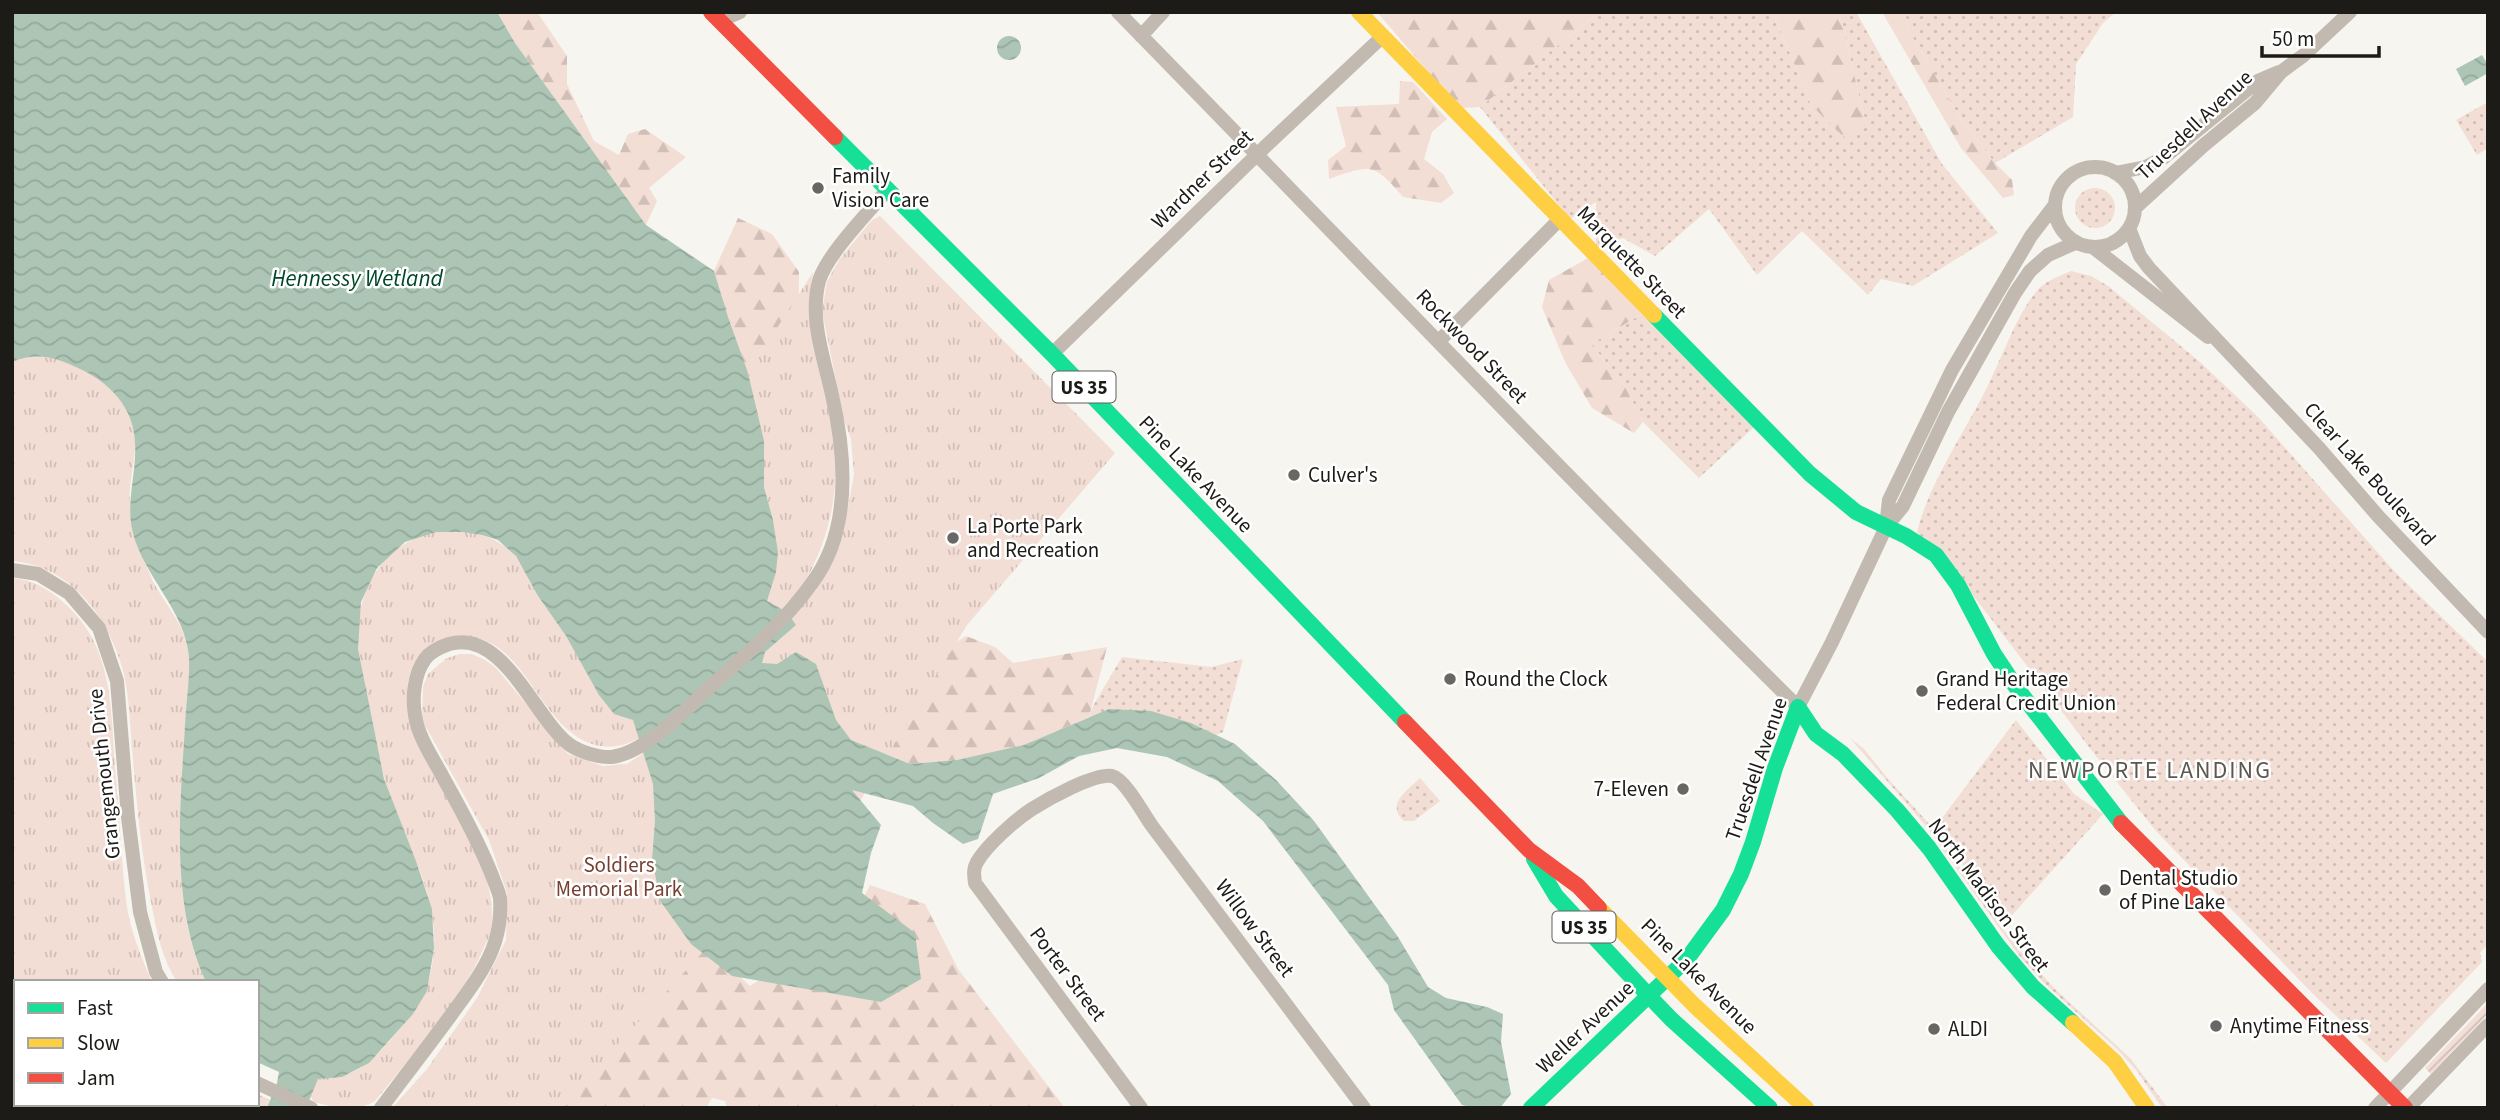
<svg xmlns="http://www.w3.org/2000/svg" width="2500" height="1120" font-family="'Source Sans 3',sans-serif">
<style>
.grass{fill:url(#grass-dots)}
.forest{fill:url(#forest-firs)}
.park{fill:url(#park-tufts)}
.garden{fill:url(#garden-furrows)}
.water{fill:url(#water-waves)}
.lines{fill:none;stroke-linecap:round;stroke-linejoin:round}
.street{stroke:#c2bab1;stroke-width:14}
.fast{stroke:#16e098;stroke-width:16}
.slow{stroke:#ffcf43;stroke-width:16}
.jam{stroke:#f24e42;stroke-width:16}
.poi-dot{fill:#686763;stroke:#fff;stroke-width:2.5}
.labels{text-anchor:middle;stroke-width:5;stroke-linejoin:round;paint-order:stroke}
.shield{fill:#fff;stroke:#605f5d;stroke-width:2}
.shield-label{font-size:19px;font-weight:bold;fill:#1c1b17}
.street-label{font-size:21px;fill:#1c1b17;stroke:#fff}
.poi-label{font-size:21px;fill:#1c1b17;stroke:#fff;text-anchor:start}
.park-label{font-size:21px;fill:#763f30;stroke:#fff}
.water-label{font-size:23px;font-style:italic;fill:#00462b;stroke:#fff}
.quarter-label{font-size:24px;letter-spacing:2px;fill:#5a584f;stroke:#fff}
</style>
<defs>
<pattern id="grass-dots" width="8" height="8" patternUnits="userSpaceOnUse" patternTransform="scale(1.75)"><rect width="8" height="8" fill="#f3ded6"/><path d="M2 2h.1M6 6h.1" fill="none" stroke="#d0beb7" stroke-width="1.8" stroke-linecap="round"/></pattern>
<pattern id="forest-firs" width="22" height="20" patternUnits="userSpaceOnUse" patternTransform="scale(1.75)"><rect width="22" height="20" fill="#f3ded6"/><path d="M5 1l3.5 6h-7zM16 11l3.5 6h-7z" fill="#d0beb7"/></pattern>
<pattern id="park-tufts" width="24" height="20" patternUnits="userSpaceOnUse" patternTransform="scale(1.75)"><rect width="24" height="20" fill="#f3ded6"/><path d="M3 7l-1-3M5 7V3M7 7l1-3M15 17l-1-3M17 17v-4M19 17l1-3" fill="none" stroke="#d0beb7"/></pattern>
<pattern id="garden-furrows" width="10" height="10" patternUnits="userSpaceOnUse" patternTransform="scale(1.75)"><rect width="10" height="10" fill="#f3ded6"/><path d="M-1 1l2-2M0 10L10 0M9 11l2-2" fill="none" stroke="#d0beb7"/></pattern>
<pattern id="water-waves" width="16" height="10" patternUnits="userSpaceOnUse" patternTransform="scale(1.75)"><rect width="16" height="10" fill="#acc5b4"/><path d="M0 5q4-4 8 0t8 0" fill="none" stroke="#93a99a"/></pattern>
</defs>
<rect width="100%" height="100%" fill="#f6f5ef"/>
<path class="grass" d="M 1600,12 L 1773,12 L 1811,105 L 1865,120 L 1839,12 L 1856,12 L 1942,164 L 1998,233 L 1913,286 L 1881,279 L 1868,295 L 1802,231 L 1757,275 L 1709,209 L 1655,256 L 1623,238 L 1596,247 L 1596,202 L 1570,219 L 1480,107 Z
M 1904,12 L 2116,12 L 2103,23 L 2076,64 L 2073,117 L 1995,163 L 1960,118 L 1909,31 Z
M 2488,102 L 2488,148 L 2477,155 L 2456,120 Z
M2075 208a20 20 0 1 1 40 0a20 20 0 1 1-40 0Z
M 2071,271 L 2091,276 L 2108,286 L 2200,362 L 2258,417 L 2394,571 L 2488,662 L 2488,944 L 2480,953 L 2482,962 L 2386,1063 L 2313,994 L 2156,831 L 2092,751 L 1972,594 L 1917,532 C 1930,480 1968,428 1991,379 C 2005,350 2016,318 2035,293 C 2044,281 2058,277 2071,271 Z
M 1642,314 L 1754,427 L 1699,478 L 1643,422 L 1623,383 L 1591,344 Z
M 1122,657 L 1211,667 L 1243,659 L 1223,732 L 1216,735 L 1191,723 L 1089,717 L 1093,706 Z
M 2016,720 L 2074,794 L 2103,814 L 2004,924 L 1936,826 Z
M 1850,738 L 1864,749 L 1889,780 L 1933,828 L 1997,922 L 2017,947 L 2055,989 L 2130,1058 L 2168,1108 L 2160,1105 L 2137,1071 L 2117,1049 L 2043,982 L 2018,954 L 1926,826 Z
M 1420,778 L 1440,801 L 1414,821 L 1404,821 C 1385,804 1408,790 1420,778 Z"/>
<path class="forest" d="M 497,12 L 537,12 L 567,56 L 567,84 L 594,141 L 619,155 L 628,134 L 645,129 L 686,157 L 649,188 L 657,201 L 646,225 L 515,43 Z
M 1377,12 L 1600,12 L 1480,107 L 1459,108 Z
M 1773,12 L 1839,12 L 1865,120 L 1846,139 L 1811,105 Z
M 1882,12 L 1904,12 L 1909,31 L 1960,118 L 1995,163 L 2012,180 L 2014,195 L 2003,198 L 1961,148 Z
M 1400,81 L 1413,82 L 1447,119 L 1432,132 L 1424,159 L 1443,174 L 1454,193 L 1441,203 L 1403,197 C 1374,163 1371,164 1329,179 L 1328,160 L 1346,146 L 1336,107 L 1399,104 Z
M 738,218 L 772,234 L 799,272 L 795,582 L 714,271 Z
M 1590,257 L 1642,314 L 1591,344 L 1623,383 L 1643,422 L 1634,433 L 1592,408 L 1565,362 L 1542,307 L 1549,280 Z
M 966,636 L 995,647 L 1013,663 L 1107,647 L 1089,717 L 1024,746 L 957,760 L 910,764 L 851,741 L 886,686 Z
M 870,885 L 925,904 L 958,969 L 1065,1108 L 727,1108 L 725,1101 L 712,1098 L 706,1108 L 407,1108 L 451,1065 L 522,918 L 717,955 L 750,986 L 790,960 L 847,929 Z"/>
<path class="park" d="M 880,216 L 1115,453 L 967,625 L 860,801 L 702,953 L 559,1108 L 392,1108 L 427,1069 L 477,998 L 506,940 L 507,893 L 489,840 L 422,720 L 423,687 L 428,674 L 447,658 L 460,654 L 472,654 L 485,660 L 496,668 L 568,754 L 603,766 L 627,764 L 689,723 L 754,661 L 845,523 L 854,475 L 851,439 L 844,420 L 822,311 L 827,282 L 839,260 L 872,220 Z
M 813,272 C 803,332 823,376 833,434 C 841,483 831,534 807,578 C 795,598 769,620 752,636 C 720,666 688,697 656,728 C 636,741 617,752 592,744 C 531,724 524,616 441,640 C 423,645 414,660 409,678 C 397,725 447,796 469,838 C 483,865 496,899 491,930 C 490,937 485,944 483,950 C 458,1006 413,1054 375,1101 C 356,1112 335,1108 314,1102 L 310,1096 L 318,1079 C 358,1076 368,1065 393,1037 C 419,1007 431,989 434,948 C 438,887 399,834 384,777 C 377,756 374,732 370,710 C 366,690 358,668 358,648 C 355,594 378,545 435,532 C 462,527 493,534 513,553 C 524,564 529,581 537,594 C 546,609 558,623 567,638 C 583,664 595,690 614,714 L 778,552 L 773,520 L 764,487 L 764,441 L 748,373 Z
M 28,355 C 38,357 50,357 60,360 C 98,371 136,403 135,445 C 135,464 128,485 130,503 C 133,523 140,552 148,570 C 160,602 184,617 189,656 C 191,679 186,706 185,730 C 180,811 170,906 206,982 L 177,982 C 162,958 157,934 152,907 C 142,858 137,809 133,759 C 130,730 130,698 123,670 C 108,617 71,566 12,561 L 12,362 Z
M 12,578 C 33,580 49,589 64,603 C 113,645 111,708 115,767 C 119,811 121,856 126,900 C 129,928 141,956 152,982 L 16,982 L 16,1104 L 257,1104 L 257,1094 L 288,1108 L 12,1108 Z"/>
<path class="garden" d="M 2488,1003 L 2488,1014 L 2431,1074 L 2425,1068 Z"/>
<path class="water" d="M 12,12 L 497,12 L 515,43 L 646,225 L 714,271 L 728,317 L 748,373 L 764,441 L 764,487 L 773,520 L 778,552 L 776,572 L 767,601 L 787,612 L 796,625 L 765,652 L 762,663 L 777,664 L 796,652 L 816,664 L 836,720 L 851,740 L 910,764 L 957,760 L 1024,745 L 1109,709 L 1151,711 L 1191,723 L 1235,744 L 1276,780 L 1314,821 L 1398,937 L 1428,987 L 1446,998 L 1487,1007 L 1503,1014 L 1501,1042 L 1511,1094 L 1500,1108 L 1475,1108 L 1462,1105 L 1394,1010 L 1388,985 L 1263,821 L 1218,781 L 1167,757 L 1117,748 L 1079,756 L 1039,778 L 993,794 L 978,839 L 963,844 L 933,823 L 913,806 L 852,790 L 881,825 L 871,853 L 862,893 L 915,933 L 921,979 L 881,1002 L 732,976 L 691,944 L 661,902 L 652,860 L 655,821 L 653,784 L 633,720 L 614,714 L 599,695 L 566,636 L 538,596 L 516,556 L 498,540 L 482,535 L 463,532 L 436,532 L 405,542 L 377,568 L 361,602 L 358,649 L 384,779 L 416,861 L 432,909 L 434,948 L 427,991 L 413,1014 L 369,1063 L 342,1077 L 318,1079 L 306,1108 L 267,1108 L 277,1083 L 279,1072 L 257,1062 L 257,982 L 206,982 C 170,904 180,808 185,726 C 186,703 190,679 189,657 C 185,610 144,577 133,533 C 125,503 137,473 135,443 C 134,407 109,382 78,368 C 54,357 36,352 12,362 Z
M997 48a12 12 0 1 1 24 0a12 12 0 1 1-24 0Z
M 2482,55 L 2488,65 L 2488,73 L 2465,86 L 2456,69 Z"/>
<g class="lines">
<path class="street" d="M 1118,12 C 1345,244 1568,479 1798,707 L 1832,642 L 1886,527 L 1903,506 L 1948,412 L 2015,293 L 2030,271 L 2048,255 L 2075,243
M 719,21 L 740,12
M 1141,36 L 1163,12
M2055 207a40 40 0 1 1 80 0a40 40 0 1 1-80 0Z
M 2115,173 L 2146,167 L 2163,158 L 2258,81 L 2279,72
M 2135,208 L 2204,145 L 2255,103 L 2281,72 L 2304,55 L 2350,12
M 2129,228 L 2140,256 L 2149,268 L 2319,448 L 2378,516 L 2488,632
M 2094,248 L 2208,337
M 1439,341 L 1561,218
M 1052,354 L 1268,144 L 1382,37
M 1886,527 L 1889,500 L 1952,370 L 2031,236 L 2054,206
M 12,570 L 38,574 L 69,593 L 99,628 L 117,681 L 128,817 L 140,912 L 156,972 L 162,982
M 257,1083 L 311,1108
M 381,1108 C 407,1073 434,1039 459,1004 C 473,985 488,964 495,942 C 499,929 501,911 500,898 C 499,892 495,884 493,878 C 480,844 463,813 445,781 C 435,761 418,738 415,715 C 412,698 414,674 425,659 C 430,652 440,647 449,644 C 504,628 535,720 570,745 C 580,752 600,758 612,757 C 647,752 686,709 711,686 C 745,656 786,620 812,583 C 852,530 846,456 832,395 C 824,358 809,319 819,281 C 827,254 869,212 888,189
M 1141,1108 L 975,883 C 974,875 973,869 977,862 C 987,845 1015,820 1032,809 C 1048,799 1094,773 1112,776 C 1125,779 1144,815 1152,826 L 1364,1108
M 2375,1108 L 2488,989
M 2408,1108 L 2488,1025"/>
<path class="fast" d="M 835,137 L 1052,354 L 1405,722
M 1654,315 L 1810,474 L 1856,512 L 1906,536 L 1936,555 L 1958,585 L 1994,654 L 2016,687 L 2121,823
M 1798,707 L 1816,734 L 1843,754 L 1897,810 L 1929,848 L 1998,946 L 2033,987 L 2073,1023
M 1534,859 L 1556,896 L 1649,996 L 1671,1019 L 1770,1108
M 1531,1108 L 1687,959 L 1723,910 L 1741,874 L 1753,842 L 1775,768 L 1798,707"/>
<path class="slow" d="M 1359,12 L 1654,315
M 1599,908 L 1695,1006 L 1806,1108
M 2073,1023 L 2115,1062 L 2147,1108"/>
<path class="jam" d="M 711,12 L 835,137
M 1405,722 L 1529,850 L 1578,886 L 1599,908
M 2121,823 L 2405,1108"/>
</g>
<g class="poi-dot">
<circle cx="818" cy="188" r="7"/>
<circle cx="1294" cy="475" r="7"/>
<circle cx="953" cy="538" r="7"/>
<circle cx="1450" cy="679" r="7"/>
<circle cx="1922" cy="691" r="7"/>
<circle cx="1683" cy="789" r="7"/>
<circle cx="2105" cy="890" r="7"/>
<circle cx="2216" cy="1026" r="7"/>
<circle cx="1934" cy="1029" r="7"/>
</g>
<g class="labels">
<g class="shield">
<rect x="1052.5" y="371.5" width="63" height="31" rx="5"/>
<rect x="1552.5" y="911.5" width="63" height="31" rx="5"/>
</g>
<g class="shield-label">
<text x="1084" y="394">US 35</text>
<text x="1584" y="934">US 35</text>
</g>
<g class="street-label">
<text transform="translate(2194 125) rotate(-43)" y="7">Truesdell Avenue</text>
<text transform="translate(1202 179) rotate(-44)" y="7">Wardner Street</text>
<text transform="translate(1632 262) rotate(46)" y="7">Marquette Street</text>
<text transform="translate(1472 346) rotate(46)" y="7">Rockwood Street</text>
<text transform="translate(1196 474) rotate(46)" y="7">Pine Lake Avenue</text>
<text transform="translate(2370 474) rotate(48)" y="7">Clear Lake Boulevard</text>
<text transform="translate(1756 769) rotate(-71)" y="7">Truesdell Avenue</text>
<text transform="translate(104 774) rotate(-96)" y="7">Grangemouth Drive</text>
<text transform="translate(1989 895) rotate(53)" y="7">North Madison Street</text>
<text transform="translate(1255 928) rotate(53)" y="7">Willow Street</text>
<text transform="translate(1068 974) rotate(53)" y="7">Porter Street</text>
<text transform="translate(1699 976) rotate(45)" y="7">Pine Lake Avenue</text>
<text transform="translate(1585 1027) rotate(-43)" y="7">Weller Avenue</text>
</g>
<g class="poi-label">
<text x="832" y="183">Family<tspan x="832" dy="24">Vision Care</tspan></text>
<text x="1308" y="482">Culver's</text>
<text x="967" y="533">La Porte Park<tspan x="967" dy="24">and Recreation</tspan></text>
<text x="1464" y="686">Round the Clock</text>
<text x="1936" y="686">Grand Heritage<tspan x="1936" dy="24">Federal Credit Union</tspan></text>
<text x="1669" y="796" text-anchor="end">7-Eleven</text>
<text x="2119" y="885">Dental Studio<tspan x="2119" dy="24">of Pine Lake</tspan></text>
<text x="2230" y="1033">Anytime Fitness</text>
<text x="1948" y="1036">ALDI</text>
</g>
<g class="park-label">
<text x="619" y="872">Soldiers<tspan x="619" dy="24">Memorial Park</tspan></text>
</g>
<g class="water-label">
<text x="357" y="286">Hennessy Wetland</text>
</g>
<g class="quarter-label">
<text x="2150" y="778">NEWPORTE LANDING</text>
</g>
</g>
<rect width="2500" height="1120" fill="none" stroke="#1c1b17" stroke-width="28"/>
<rect x="14" y="980" width="245" height="126" fill="#ffffff" stroke="#a4a4a2" stroke-width="2"/>
<rect x="28" y="1003" width="35" height="10" fill="#16e098" stroke="#a4a4a2" stroke-width="2"/>
<text x="77" y="1015" font-size="21" fill="#1c1b17">Fast</text>
<rect x="28" y="1038" width="35" height="10" fill="#ffcf43" stroke="#a4a4a2" stroke-width="2"/>
<text x="77" y="1050" font-size="21" fill="#1c1b17">Slow</text>
<rect x="28" y="1073" width="35" height="10" fill="#f24e42" stroke="#a4a4a2" stroke-width="2"/>
<text x="77" y="1085" font-size="21" fill="#1c1b17">Jam</text>
<path d="M2262 46v10h117v-10" fill="none" stroke="#1c1b17" stroke-width="3.5"/>
<text x="2272" y="46" font-size="21" fill="#1c1b17" stroke="#ffffff" stroke-width="5" paint-order="stroke">50 m</text>
</svg>
